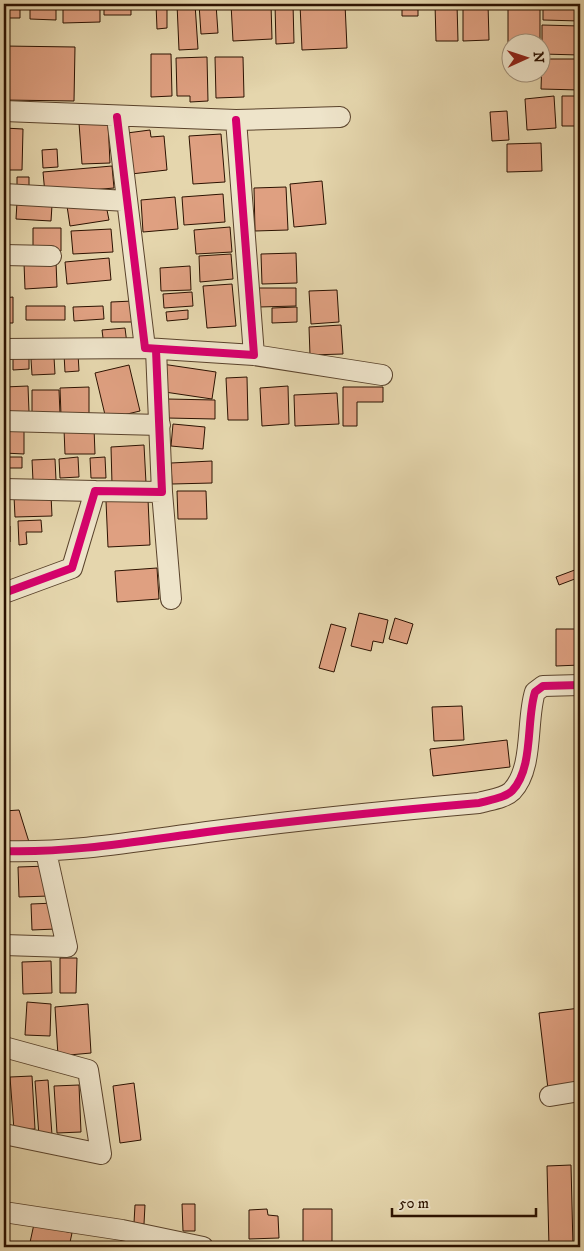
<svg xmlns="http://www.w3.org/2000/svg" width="584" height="1251" font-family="'IM FELL DW Pica',serif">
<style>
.building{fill:#dfa081;stroke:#2c1201}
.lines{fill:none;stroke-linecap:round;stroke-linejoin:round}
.minor-casing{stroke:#5a432c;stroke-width:22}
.minor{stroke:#eee4ca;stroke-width:20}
.cycleway-casing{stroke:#eee4ca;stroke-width:11}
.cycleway{stroke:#d6006c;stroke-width:8}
</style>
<rect width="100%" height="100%" fill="#e5d6ad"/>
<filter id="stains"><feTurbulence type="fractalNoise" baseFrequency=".004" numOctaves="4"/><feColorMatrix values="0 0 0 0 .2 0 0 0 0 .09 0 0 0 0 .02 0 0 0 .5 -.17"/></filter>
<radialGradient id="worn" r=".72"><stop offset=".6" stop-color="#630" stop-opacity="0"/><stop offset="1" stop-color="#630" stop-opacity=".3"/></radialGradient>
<path class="building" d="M 4,4 L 20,4 L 20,18 L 4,18 Z
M 30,4 L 56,4 L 56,20 L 30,19 Z
M 63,4 L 100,4 L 100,22 L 63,23 Z
M 104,4 L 131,4 L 131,15 L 104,15 Z
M 156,4 L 167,4 L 167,28 L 157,29 Z
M 177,4 L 195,4 L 198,49 L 179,50 Z
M 199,4 L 216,4 L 218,33 L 201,34 Z
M 231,4 L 271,4 L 272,39 L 233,41 Z
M 275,4 L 293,4 L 294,43 L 276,44 Z
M 300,4 L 345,4 L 347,48 L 302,50 Z
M 402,4 L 418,4 L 418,16 L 402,16 Z
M 435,4 L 457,4 L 458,41 L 436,41 Z
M 463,4 L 488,4 L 489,40 L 463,41 Z
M 508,4 L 540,4 L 540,42 L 512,42 L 512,49 L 508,49 Z
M 543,4 L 580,4 L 580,21 L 543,20 Z
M 542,25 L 580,26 L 580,55 L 542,54 Z
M 4,46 L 75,47 L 74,101 L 4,100 Z
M 151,54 L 171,54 L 172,96 L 151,97 Z
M 207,57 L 208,101 L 190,102 L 190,96 L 177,96 L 176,58 Z
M 215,57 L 243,57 L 244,97 L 216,98 Z
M 542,59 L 580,59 L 580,90 L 541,89 Z
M 554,96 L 556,128 L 527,130 L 525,99 Z
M 562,96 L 580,96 L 580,126 L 562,126 Z
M 507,111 L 509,140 L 492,141 L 490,112 Z
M 108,121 L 110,163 L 82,164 L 79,123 Z
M 4,128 L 23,129 L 22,170 L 4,170 Z
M 150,130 L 151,137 L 164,136 L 167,170 L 131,174 L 127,133 Z
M 221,134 L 225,182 L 193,184 L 189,136 Z
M 541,143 L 542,171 L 507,172 L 507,144 Z
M 57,149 L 58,167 L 43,168 L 42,150 Z
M 112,166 L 114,188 L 45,194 L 43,172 Z
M 17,177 L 29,177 L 29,195 L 17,195 Z
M 322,181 L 326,224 L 294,227 L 290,184 Z
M 286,187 L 288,230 L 255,231 L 254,188 Z
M 223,194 L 225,222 L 184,225 L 182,197 Z
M 175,197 L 178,229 L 143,232 L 141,200 Z
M 105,200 L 109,220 L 70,226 L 67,206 Z
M 17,202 L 52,205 L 51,221 L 16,219 Z
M 230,227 L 232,252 L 196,254 L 194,230 Z
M 33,228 L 61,228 L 61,251 L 33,251 Z
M 111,229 L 113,252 L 73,254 L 71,231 Z
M 296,253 L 297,283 L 262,284 L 261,254 Z
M 231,254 L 233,279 L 200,282 L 199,256 Z
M 109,258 L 111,280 L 67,284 L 65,262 Z
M 56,262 L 57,287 L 25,289 L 24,263 Z
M 190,266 L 191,290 L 161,291 L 160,268 Z
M 232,284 L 236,326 L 207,328 L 203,286 Z
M 259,288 L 296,288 L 296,306 L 259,307 Z
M 337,290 L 339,322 L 311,324 L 309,291 Z
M 192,292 L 193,306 L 164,308 L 163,294 Z
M 13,297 L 13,323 L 4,323 L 4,298 Z
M 133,301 L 133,322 L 111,322 L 111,302 Z
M 26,306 L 65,306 L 65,320 L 26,320 Z
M 103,306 L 104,319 L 74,321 L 73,307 Z
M 297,307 L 297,322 L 272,323 L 272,308 Z
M 188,310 L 188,319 L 167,321 L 166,312 Z
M 341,325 L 343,354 L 310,355 L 309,327 Z
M 125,328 L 127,344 L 104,346 L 102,330 Z
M 78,353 L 79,371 L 65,372 L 64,354 Z
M 29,354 L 29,369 L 13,370 L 13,355 Z
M 54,357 L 55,374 L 32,375 L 31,359 Z
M 162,364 L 216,372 L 212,399 L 158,391 Z
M 129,365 L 140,411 L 106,419 L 95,373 Z
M 247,377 L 248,420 L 228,420 L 226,378 Z
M 28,386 L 29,412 L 4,413 L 4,387 Z
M 288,386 L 289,424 L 262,426 L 260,388 Z
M 89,387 L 89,414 L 61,415 L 60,388 Z
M 343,387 L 383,387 L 383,402 L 357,402 L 357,426 L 343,426 Z
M 32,390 L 59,390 L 60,414 L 32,414 Z
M 337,393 L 339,424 L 295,426 L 294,395 Z
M 167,399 L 215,400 L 215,419 L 167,418 Z
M 173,424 L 205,427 L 203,449 L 171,446 Z
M 4,427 L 24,427 L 24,454 L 4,453 Z
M 94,428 L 95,454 L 65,454 L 64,429 Z
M 144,445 L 146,483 L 112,484 L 111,447 Z
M 4,457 L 22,457 L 22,468 L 4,468 Z
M 78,457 L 79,477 L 60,478 L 59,459 Z
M 105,457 L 106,478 L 91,478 L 90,458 Z
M 55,459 L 56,480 L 33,481 L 32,460 Z
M 212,461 L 212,483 L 172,484 L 171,463 Z
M 177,491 L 206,491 L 207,519 L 178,519 Z
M 51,495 L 52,516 L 15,517 L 14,496 Z
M 148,499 L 150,545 L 108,547 L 106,501 Z
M 41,520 L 42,532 L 26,532 L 27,544 L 19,545 L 18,521 Z
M 4,526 L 10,526 L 10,542 L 4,542 Z
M 157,568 L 159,599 L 117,602 L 115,571 Z
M 580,568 L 580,577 L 559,585 L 556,577 Z
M 359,613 L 388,620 L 383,643 L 373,641 L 371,651 L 351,646 Z
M 395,618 L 413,624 L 407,644 L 389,639 Z
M 331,624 L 346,628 L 334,672 L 319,668 Z
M 556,629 L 580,629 L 580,665 L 556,666 Z
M 462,706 L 464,740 L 434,741 L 432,707 Z
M 507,740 L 510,767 L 433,776 L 430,749 Z
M 19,810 L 29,842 L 4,843 L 4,811 Z
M 48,866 L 49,896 L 19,897 L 18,867 Z
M 55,903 L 56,929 L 32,930 L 31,904 Z
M 60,958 L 77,958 L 76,993 L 60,993 Z
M 51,961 L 52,993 L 23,994 L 22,962 Z
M 27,1002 L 51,1004 L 50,1036 L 25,1035 Z
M 88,1004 L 91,1053 L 58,1056 L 55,1007 Z
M 580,1008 L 580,1085 L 548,1089 L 539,1013 Z
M 32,1076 L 35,1129 L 14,1130 L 10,1077 Z
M 48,1080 L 52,1135 L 39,1136 L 35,1081 Z
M 134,1083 L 141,1140 L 120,1143 L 113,1086 Z
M 79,1085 L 81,1132 L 57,1133 L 54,1086 Z
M 571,1165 L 573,1247 L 549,1247 L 547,1166 Z
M 182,1204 L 195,1204 L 195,1231 L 183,1231 Z
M 135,1205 L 145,1205 L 144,1224 L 134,1223 Z
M 267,1209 L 268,1215 L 278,1216 L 279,1238 L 249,1239 L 249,1210 Z
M 303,1209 L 332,1209 L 332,1247 L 303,1247 Z
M 34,1224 L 72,1233 L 69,1247 L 29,1247 Z"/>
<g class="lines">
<defs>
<path id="minor" d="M 4,111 L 236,120 L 340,117
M 117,117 L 145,348 L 254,355 L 236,120
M 4,194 L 127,201
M 4,255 L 51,256
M 4,349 L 145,348
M 254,355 L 382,375
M 4,421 L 160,425
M 4,489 L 95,491
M 162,492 L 171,599
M 4,593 L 72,568 L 95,491 L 162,492 L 156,350
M 4,851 C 73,853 139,841 207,832 C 298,820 388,811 479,803 C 489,800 505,798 512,791 C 534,768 526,720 535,692 L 543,686 L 580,685
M 4,945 L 67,947 L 46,852
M 4,1047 L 88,1070 L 101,1154 L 4,1134
M 550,1096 L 580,1091
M 4,1212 L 122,1230 L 203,1247"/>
</defs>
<use href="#minor" class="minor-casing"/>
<use href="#minor" class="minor"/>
<defs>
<path id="cycleway" d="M 117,117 L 145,348 L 254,355 L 236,120
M 4,593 L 72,568 L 95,491 L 162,492 L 156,350
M 4,851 C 73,853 139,841 207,832 C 298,820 388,811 479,803 C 489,800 505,798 512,791 C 534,768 526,720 535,692 L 543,686 L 580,685"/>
</defs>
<use href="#cycleway" class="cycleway-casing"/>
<use href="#cycleway" class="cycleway"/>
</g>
<rect width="584" height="1251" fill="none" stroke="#e5d6ad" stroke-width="20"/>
<rect x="5" y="5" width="574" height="1241" fill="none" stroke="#2c1201" stroke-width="2.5"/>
<rect x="10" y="10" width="564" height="1231" fill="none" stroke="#2c1201"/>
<g transform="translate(526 58) rotate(87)"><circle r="24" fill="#eee4ca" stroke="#a0907a"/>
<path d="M0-4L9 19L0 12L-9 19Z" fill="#8f2418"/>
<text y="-8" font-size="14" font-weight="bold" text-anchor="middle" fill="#2c1201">N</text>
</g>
<path d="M392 1208v8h144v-8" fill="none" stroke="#2c1201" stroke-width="2.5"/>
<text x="399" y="1208" font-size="15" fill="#2c1201" stroke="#eee4ca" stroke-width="4" paint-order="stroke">50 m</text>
<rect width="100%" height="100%" filter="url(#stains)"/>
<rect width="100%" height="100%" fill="url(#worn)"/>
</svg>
